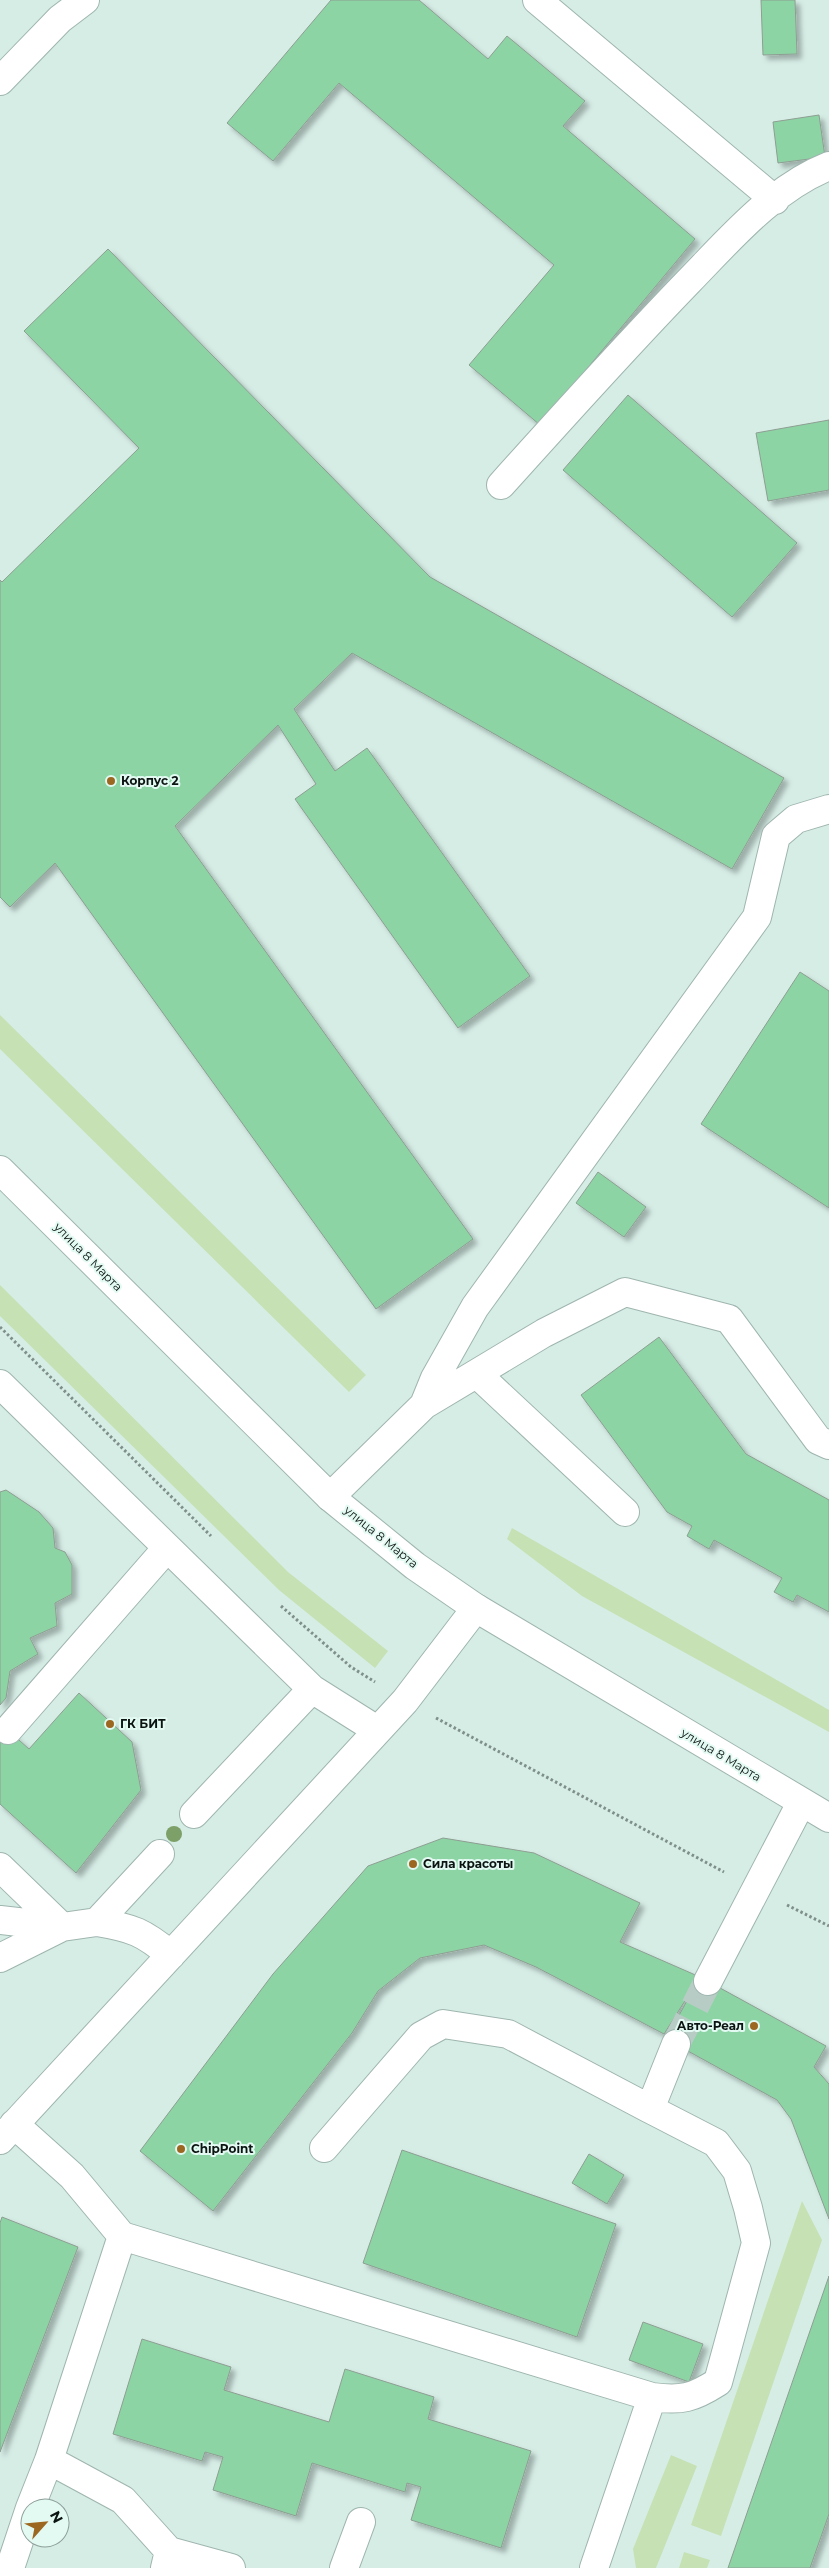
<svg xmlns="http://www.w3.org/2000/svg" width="829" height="2568" font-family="Montserrat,sans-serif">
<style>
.green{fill:#c6e1b4}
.building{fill:#8dd4a5;stroke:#8d9e92;filter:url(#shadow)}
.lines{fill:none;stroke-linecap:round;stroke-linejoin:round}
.minor-tunnel{stroke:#b8ccc6;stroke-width:28;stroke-dasharray:28 14;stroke-linecap:butt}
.minor-casing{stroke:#9fb5af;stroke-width:30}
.major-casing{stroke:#9fb5af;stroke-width:30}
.path{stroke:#7f8f8a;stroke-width:3;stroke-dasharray:2.5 2.5;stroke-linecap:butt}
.minor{stroke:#fff;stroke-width:28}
.major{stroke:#fff;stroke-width:28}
.tree{fill:#7da068}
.poi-dot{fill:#9c6720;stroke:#e3faf3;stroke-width:2}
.labels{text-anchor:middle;stroke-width:4;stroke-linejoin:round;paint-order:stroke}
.poi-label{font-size:12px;font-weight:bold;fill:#0c1412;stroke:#e3faf3;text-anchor:start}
.street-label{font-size:12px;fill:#0c1412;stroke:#e3faf3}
</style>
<defs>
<filter id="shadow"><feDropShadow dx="4.5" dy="4.5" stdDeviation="2.5" flood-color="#0004"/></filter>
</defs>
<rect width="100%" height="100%" fill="#d6ede6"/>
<path class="green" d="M 0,1015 L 366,1375 L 349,1392 L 0,1049 Z
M 0,1285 L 288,1572 L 388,1651 L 375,1668 L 279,1590 L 0,1316 Z
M 512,1528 L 829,1710 L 829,1732 L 582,1596 L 507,1539 Z
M 802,2201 L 822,2240 L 721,2536 L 691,2525 Z
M 671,2455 L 697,2466 L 656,2568 L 636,2568 L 633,2549 Z
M 684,2552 L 710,2560 L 707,2568 L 679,2568 Z"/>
<path class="building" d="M 331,0 L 419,0 L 488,59 L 507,36 L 585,101 L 563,126 L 695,239 L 540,425 L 469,365 L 554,265 L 339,83 L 273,161 L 227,123 Z
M 761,0 L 795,0 L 797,54 L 763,55 Z
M 819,115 L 825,157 L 778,163 L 773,122 Z
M 108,249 L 430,577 L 784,778 L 732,869 L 352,653 L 294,709 L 335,771 L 367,748 L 530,976 L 458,1028 L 295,799 L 316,784 L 278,725 L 175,826 L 473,1239 L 376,1309 L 55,863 L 10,907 L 0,897 L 0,580 L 2,582 L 139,448 L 24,331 Z
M 628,395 L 797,543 L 732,617 L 563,470 Z
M 829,420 L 829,490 L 768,501 L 756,433 Z
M 800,972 L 829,991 L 829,1208 L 701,1124 Z
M 598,1172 L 646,1207 L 624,1237 L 576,1203 Z
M 659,1337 L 746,1454 L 829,1500 L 829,1612 L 797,1595 L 793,1602 L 774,1592 L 782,1578 L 714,1540 L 709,1549 L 687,1536 L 692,1526 L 667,1512 L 581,1395 Z
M 6,1490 L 39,1512 L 53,1528 L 55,1548 L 65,1552 L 72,1565 L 72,1594 L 55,1603 L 57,1626 L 30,1638 L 38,1654 L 10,1671 L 6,1698 L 0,1705 L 0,1492 Z
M 79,1693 L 132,1742 L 141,1790 L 76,1873 L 0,1804 L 0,1723 L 29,1749 Z
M 443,1838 L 534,1853 L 640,1903 L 620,1942 L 700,1977 L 664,2034 L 536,1967 L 484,1945 L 420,1958 L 378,1991 L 352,2033 L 213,2211 L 140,2151 L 273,1974 L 368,1866 Z
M 700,1977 L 826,2046 L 814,2067 L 829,2084 L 829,2219 L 791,2119 L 777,2100 L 666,2039 Z
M 402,2150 L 616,2224 L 577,2337 L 363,2263 Z
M 589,2154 L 624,2175 L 607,2204 L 572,2183 Z
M 2,2217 L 78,2247 L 0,2452 L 0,2223 Z
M 829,2276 L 829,2514 L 810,2568 L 728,2568 Z
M 643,2322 L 703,2344 L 689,2382 L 629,2360 Z
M 142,2339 L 231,2367 L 224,2390 L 329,2422 L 345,2369 L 434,2397 L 428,2419 L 531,2451 L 501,2548 L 411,2520 L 421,2487 L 407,2483 L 405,2492 L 312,2463 L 296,2516 L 213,2490 L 223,2457 L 205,2452 L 202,2461 L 113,2434 Z"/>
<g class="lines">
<path class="minor-tunnel" d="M 676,2044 L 708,1981"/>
<defs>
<path id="minor" d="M 537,0 L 775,200
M 0,81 L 60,19 L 85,0
M 501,485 C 563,416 625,347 689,281 C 730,239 773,188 829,166
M 477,1374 L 625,1512
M 0,1384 L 312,1689 L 377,1730
M 424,1405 L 435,1378 L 475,1307 L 757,917 L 776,836 L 796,819 L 829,809
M 330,1497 L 424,1405 L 544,1333 L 625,1292 L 729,1319 L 818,1440 L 829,1445
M 8,1730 L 167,1548
M 194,1814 L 312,1689
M 0,1867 L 62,1927 L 0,1958
M 0,1920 L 62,1927 L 97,1922 L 160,1854
M 97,1922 C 133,1928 143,1932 171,1955
M 708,1981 L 801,1803
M 14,2124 L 72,2176 L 122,2236 L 652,2397
M 0,2140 L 405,1701 L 476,1608
M 324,2148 L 421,2036 L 443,2024 L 508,2034 L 650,2109 L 676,2044
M 49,2460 L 122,2236
M 30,2508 L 49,2460 L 123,2500 L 169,2551 L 165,2568
M 169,2551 L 231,2568
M 10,2568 L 30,2508
M 344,2568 L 361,2522
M 594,2568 L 652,2397 C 682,2401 693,2398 718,2382 L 756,2243 L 748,2208 L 737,2171 L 716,2143 L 650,2109"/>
<path id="major" d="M 0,1170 L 330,1497 L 415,1566 L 476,1608 L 829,1818"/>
</defs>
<use href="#minor" class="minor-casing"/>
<use href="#major" class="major-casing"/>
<path class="path" d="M 0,1327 L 211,1536
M 281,1606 L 351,1667 L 375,1682
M 436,1718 L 724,1872
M 787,1905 L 829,1926"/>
<use href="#minor" class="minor"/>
<use href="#major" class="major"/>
</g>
<circle class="tree" cx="174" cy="1834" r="8"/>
<g class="poi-dot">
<circle cx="111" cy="781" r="5"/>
<circle cx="110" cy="1724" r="5"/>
<circle cx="413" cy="1864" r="5"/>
<circle cx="754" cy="2026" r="5"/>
<circle cx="181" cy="2149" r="5"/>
</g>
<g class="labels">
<g class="poi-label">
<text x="121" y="785">Корпус 2</text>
<text x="120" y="1728">ГК БИТ</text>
<text x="423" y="1868">Сила красоты</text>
<text x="744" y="2030" text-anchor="end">Авто-Реал</text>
<text x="191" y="2153">ChipPoint</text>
</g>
<g class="street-label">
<text transform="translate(88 1257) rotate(45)" y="4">улица 8 Марта</text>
<text transform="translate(381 1537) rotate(39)" y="4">улица 8 Марта</text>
<text transform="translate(721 1755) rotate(31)" y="4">улица 8 Марта</text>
</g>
</g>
<g transform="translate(45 2523) rotate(63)"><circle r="24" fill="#e3faf3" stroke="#8d9e99"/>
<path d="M0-4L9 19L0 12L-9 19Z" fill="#9c6720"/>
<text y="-8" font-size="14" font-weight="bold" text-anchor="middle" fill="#0c1412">N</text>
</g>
</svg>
